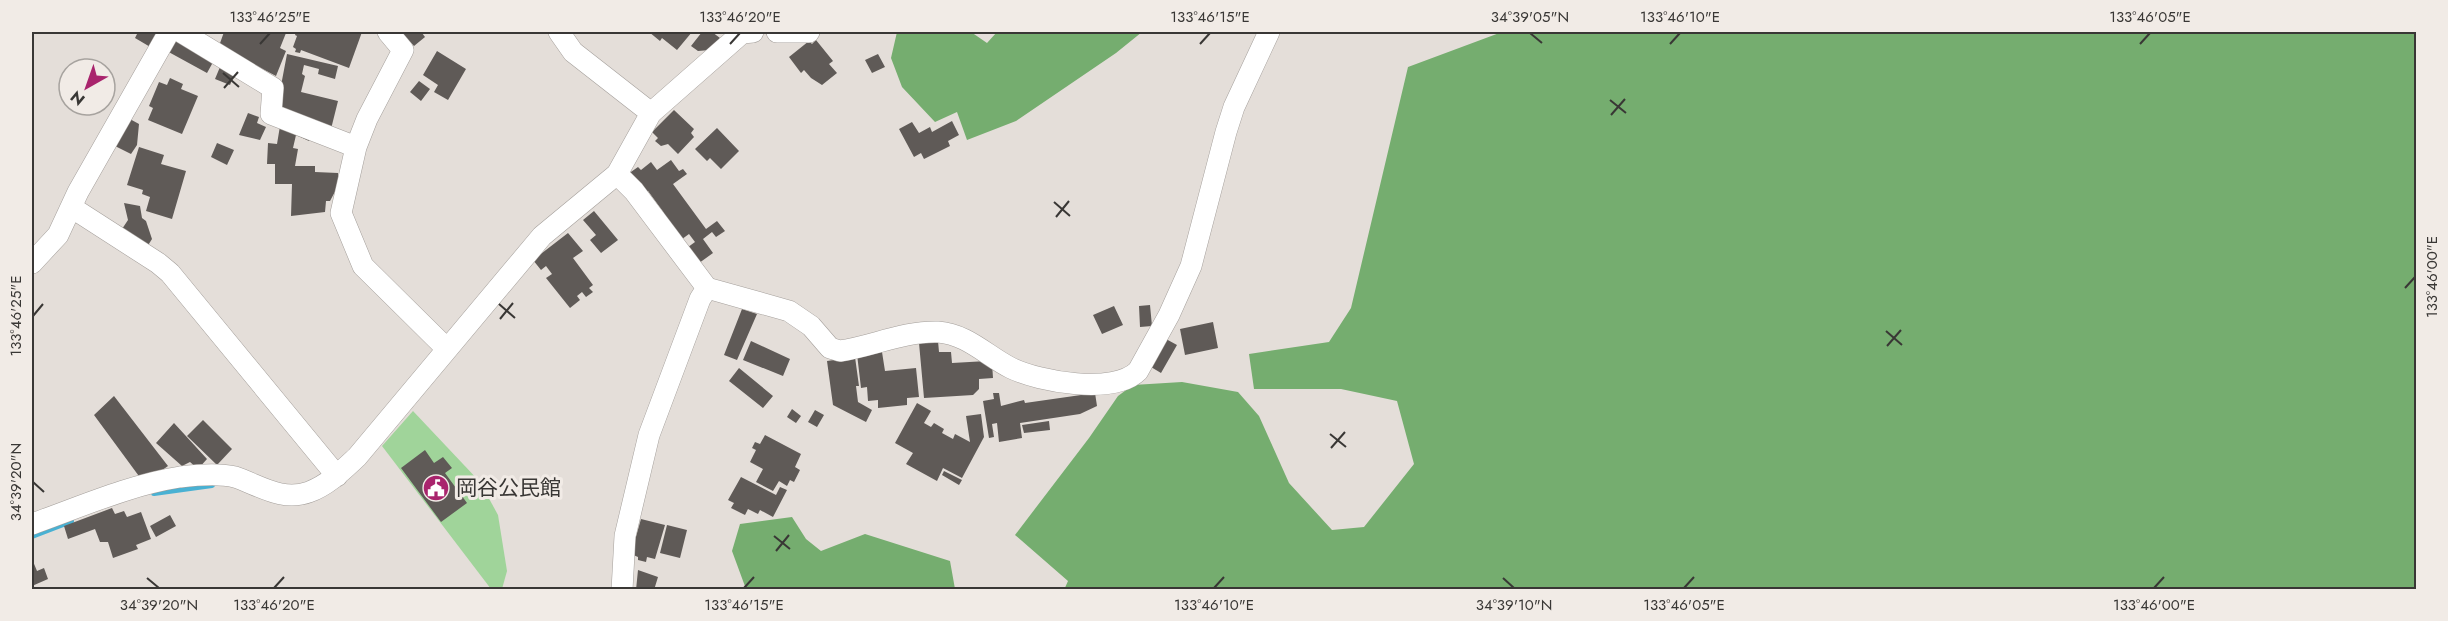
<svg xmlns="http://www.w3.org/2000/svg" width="2448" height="621" font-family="Jost,'Noto Sans JP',sans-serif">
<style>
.green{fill:#a0d49a}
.forest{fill:#75ad6f}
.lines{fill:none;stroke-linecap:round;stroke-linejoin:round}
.stream{stroke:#49b1d3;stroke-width:6}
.building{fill:#5f5a57}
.street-casing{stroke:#a49f9b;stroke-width:22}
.street{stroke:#fff;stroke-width:21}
.ticks{fill:none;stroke:#393735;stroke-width:2}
.labels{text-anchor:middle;stroke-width:6;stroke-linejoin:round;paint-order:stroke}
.poi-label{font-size:21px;fill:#393735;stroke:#f1ebe6;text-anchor:start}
.neatline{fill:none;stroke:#393735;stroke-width:2}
.ticks-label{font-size:15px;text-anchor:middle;fill:#393735}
</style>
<rect width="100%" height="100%" fill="#e4ded9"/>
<path class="green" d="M 413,411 L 480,482 L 498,515 L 507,571 L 502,589 L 491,589 L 382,446 Z"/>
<path class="forest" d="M 897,32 L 971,32 L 987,43 L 997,32 L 1142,32 L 1116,53 L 1016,121 L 967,140 L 957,112 L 935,122 L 902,87 L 891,58 Z
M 1502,32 L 2416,32 L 2416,589 L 1064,590 L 1068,581 L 1015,535 L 1089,438 L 1118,396 L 1133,385 L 1182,382 L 1238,392 L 1259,416 L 1289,483 L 1332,530 L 1364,527 L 1414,464 L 1397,401 L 1341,389 L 1254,389 L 1249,354 L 1329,342 L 1351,308 L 1408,67 Z
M 792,517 L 806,539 L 821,551 L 865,534 L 950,561 L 955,589 L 746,589 L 732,551 L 740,524 Z"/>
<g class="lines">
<path class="stream" d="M 154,493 L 212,485
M 32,536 L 71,521"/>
</g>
<path class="building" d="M 138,32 L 161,32 L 152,48 L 135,38 Z
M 224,32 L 286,33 L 280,48 L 286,51 L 276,76 L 219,46 Z
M 296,32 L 336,32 L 343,34 L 344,32 L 362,32 L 349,68 L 301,50 L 300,53 L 295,52 L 296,49 L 293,47 L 297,36 L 295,35 Z
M 401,32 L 424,32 L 422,33 L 425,37 L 414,46 Z
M 649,32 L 692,32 L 677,50 L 662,38 L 660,41 Z
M 702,32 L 712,32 L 720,38 L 710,50 L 698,51 L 691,46 Z
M 171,38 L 210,55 L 212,64 L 207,73 L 165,50 Z
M 816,40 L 833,61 L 829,64 L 837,73 L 822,85 L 811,78 L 804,70 L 801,73 L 789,57 L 809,41 L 812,44 Z
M 437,51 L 466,69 L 448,100 L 434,92 L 438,85 L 423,75 Z
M 287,54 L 338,66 L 335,79 L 318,74 L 319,69 L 304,65 L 302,74 L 305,76 L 301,92 L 338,101 L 331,129 L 276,112 Z
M 878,54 L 885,67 L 872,73 L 865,60 Z
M 220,67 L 235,73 L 230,85 L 215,79 Z
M 170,78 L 183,84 L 181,89 L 198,96 L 182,134 L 148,120 L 153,108 L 149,106 L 159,82 L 167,85 Z
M 419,81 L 430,89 L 421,101 L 410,92 Z
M 674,110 L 694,129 L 691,133 L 694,137 L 678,154 L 668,144 L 661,146 L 655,141 L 658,138 L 652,132 Z
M 248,113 L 259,117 L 257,123 L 266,127 L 260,140 L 239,135 Z
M 128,118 L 139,124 L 137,145 L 131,154 L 113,145 Z
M 952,121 L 959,135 L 948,141 L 950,146 L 924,159 L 921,153 L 914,157 L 899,129 L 912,122 L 919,133 L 930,127 L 932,132 Z
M 280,126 L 311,136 L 309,141 L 296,135 L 293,148 L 298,149 L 295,166 L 315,166 L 315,172 L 338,173 L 338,186 L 330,201 L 326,201 L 325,212 L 291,216 L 292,184 L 275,184 L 275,164 L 267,164 L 268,143 L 277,144 Z
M 717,128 L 739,151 L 721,169 L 710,158 L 707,161 L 695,149 Z
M 217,143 L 234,150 L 227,165 L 211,157 Z
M 139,147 L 164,155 L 161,164 L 186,171 L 172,219 L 146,211 L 150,197 L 142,194 L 143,190 L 127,185 Z
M 671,160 L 679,171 L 683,169 L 687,174 L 673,184 L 706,229 L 717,221 L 725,231 L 716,237 L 712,232 L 703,239 L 713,253 L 695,266 L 684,250 L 695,242 L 689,234 L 678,242 L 659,217 L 664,213 L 648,191 L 643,195 L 628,174 L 638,167 L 641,170 L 651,162 L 657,170 Z
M 124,203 L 140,206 L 142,218 L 146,221 L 152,239 L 147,247 L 122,229 L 128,220 Z
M 594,211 L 618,240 L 601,253 L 590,240 L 596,235 L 583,220 Z
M 568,233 L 583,251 L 573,258 L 593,285 L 589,288 L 593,292 L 586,297 L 582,292 L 577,296 L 580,300 L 570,308 L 546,278 L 552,274 L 546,266 L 541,270 L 533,260 Z
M 1150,305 L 1152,326 L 1140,327 L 1139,306 Z
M 1114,306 L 1123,325 L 1102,334 L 1093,315 Z
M 742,309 L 757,314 L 737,360 L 724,355 Z
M 1213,322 L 1218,348 L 1185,355 L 1180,329 Z
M 1166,339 L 1177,345 L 1161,373 L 1151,367 Z
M 751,341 L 790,359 L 783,376 L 743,360 Z
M 938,341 L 939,352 L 951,352 L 952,363 L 987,361 L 992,363 L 993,378 L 979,379 L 979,389 L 973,395 L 924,398 L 919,343 Z
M 882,352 L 885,371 L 916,368 L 919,397 L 907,398 L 907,405 L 878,408 L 878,400 L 868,401 L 867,387 L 861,388 L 857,354 Z
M 855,357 L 859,386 L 856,386 L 858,402 L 872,410 L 866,422 L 833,405 L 827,361 Z
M 739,368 L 773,396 L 763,408 L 729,381 Z
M 993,393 L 999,393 L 1001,406 L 1024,400 L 1025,403 L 1095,393 L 1097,406 L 1080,414 L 1020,423 L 1022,438 L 999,442 L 997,423 L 992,424 L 994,437 L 989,438 L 983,401 L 994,399 Z
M 114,396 L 168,466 L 144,483 L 94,415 Z
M 917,403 L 931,411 L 924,423 L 931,427 L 934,423 L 944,429 L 942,433 L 953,439 L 955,434 L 970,442 L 966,416 L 981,414 L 984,437 L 962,478 L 943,468 L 937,481 L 906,464 L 913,453 L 895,443 Z
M 792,409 L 801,416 L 796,423 L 787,417 Z
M 815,410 L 824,415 L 817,427 L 808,422 Z
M 203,420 L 232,449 L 217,465 L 187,436 Z
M 1049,421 L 1050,430 L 1024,433 L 1022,425 Z
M 174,423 L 207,459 L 198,469 L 190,462 L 182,466 L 156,443 Z
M 765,435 L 801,454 L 795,467 L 800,470 L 794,482 L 790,480 L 787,486 L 779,481 L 773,491 L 756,482 L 763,469 L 750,462 L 756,450 L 752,448 L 755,442 L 760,444 Z
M 425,450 L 434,463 L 443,457 L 452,468 L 445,473 L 467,503 L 441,522 L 401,468 Z
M 944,471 L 962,480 L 959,485 L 942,475 Z
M 741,477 L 776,495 L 780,487 L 787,490 L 773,517 L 760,510 L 758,514 L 748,509 L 745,515 L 731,508 L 734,503 L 728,500 Z
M 112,508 L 115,514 L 124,511 L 127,517 L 141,512 L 151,539 L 136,545 L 138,549 L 113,558 L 108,542 L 100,542 L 95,529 L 68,539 L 64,526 Z
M 170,515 L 176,526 L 156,537 L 150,526 Z
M 641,519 L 665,525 L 655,559 L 647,557 L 646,562 L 638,560 L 638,557 L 631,554 Z
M 667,525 L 687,530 L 680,558 L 660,553 Z
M 32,559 L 37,571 L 44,568 L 48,579 L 32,586 Z
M 638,570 L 658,577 L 654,590 L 636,590 Z"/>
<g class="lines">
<defs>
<path id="street" d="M 181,32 L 273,88 L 271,114 L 356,147 L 341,213 L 363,266 L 447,349
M 777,32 L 809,32
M 651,113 L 742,33 L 753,32
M 356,147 L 367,119 L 403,50 L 388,32
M 617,174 L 634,191 L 707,288 L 789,311 L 811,326 L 830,348 L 840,351 C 873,346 904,331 938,332 C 967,334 987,356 1011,368 C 1040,382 1114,395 1138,371 L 1169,315 L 1191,266 L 1226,132 L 1234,107 L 1269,32
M 71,207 L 158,263 L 170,273 L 337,476
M 32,263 L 58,235 L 78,192 L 169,32
M 32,524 C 80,507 129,485 180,477 C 196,475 219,473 235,477 C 259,485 282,502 309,492 C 328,485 343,470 357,457 L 542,236 L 617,174 L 651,113 L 573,52 L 559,32
M 622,590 L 625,536 L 649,435 L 700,299 L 707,288"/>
</defs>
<use href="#street" class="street-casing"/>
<use href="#street" class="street"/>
</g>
<path class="ticks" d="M 1530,33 L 1542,43M 260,44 L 270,33M 730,44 L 740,33M 1200,44 L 1210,33M 1670,44 L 1680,33M 2140,44 L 2150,33M 223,73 L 239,87M 224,88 L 238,72M 1610,100 L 1626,113M 1611,115 L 1625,99M 1054,202 L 1070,216M 1056,217 L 1069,201M 2405,288 L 2415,277M 499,304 L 515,318M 33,316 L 43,304M 500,319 L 513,303M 1886,331 L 1902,345M 1887,346 L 1901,330M 1330,434 L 1346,447M 1331,448 L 1345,432M 33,482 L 44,492M 774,536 L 790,549M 776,551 L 789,535M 147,578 L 159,588M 1503,578 L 1514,588M 274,588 L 284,577M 744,588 L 754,577M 1214,588 L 1224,577M 1684,588 L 1694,577M 2154,588 L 2164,577"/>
<defs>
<symbol id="civic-disc" viewBox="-11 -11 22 22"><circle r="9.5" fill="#a9246d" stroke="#f1ebe6"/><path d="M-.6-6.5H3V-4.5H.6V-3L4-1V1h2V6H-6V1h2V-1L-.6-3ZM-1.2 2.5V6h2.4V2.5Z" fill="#fff"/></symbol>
</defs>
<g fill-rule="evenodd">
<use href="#civic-disc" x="421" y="473" width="30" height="30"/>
</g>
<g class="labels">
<g class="poi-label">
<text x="456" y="495">岡谷公民館</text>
</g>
</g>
<rect width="2448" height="621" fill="none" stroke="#f1ebe6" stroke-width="66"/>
<g transform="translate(87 87) rotate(220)"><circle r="28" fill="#f1ebe6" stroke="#a7a39f" stroke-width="1.5"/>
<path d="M0-4.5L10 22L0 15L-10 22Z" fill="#a9246d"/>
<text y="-9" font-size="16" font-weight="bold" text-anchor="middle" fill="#393735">N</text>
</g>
<rect x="33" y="33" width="2382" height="555" class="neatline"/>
<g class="ticks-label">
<text x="270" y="22">133°46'25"E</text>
<text x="740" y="22">133°46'20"E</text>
<text x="1210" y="22">133°46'15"E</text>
<text x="1530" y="22">34°39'05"N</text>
<text x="1680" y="22">133°46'10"E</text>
<text x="2150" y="22">133°46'05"E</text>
<text transform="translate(2432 277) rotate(-90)" y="5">133°46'00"E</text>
<text transform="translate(16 316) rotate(-90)" y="5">133°46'25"E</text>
<text transform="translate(16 482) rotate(-90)" y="5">34°39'20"N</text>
<text x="159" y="610">34°39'20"N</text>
<text x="274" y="610">133°46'20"E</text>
<text x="744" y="610">133°46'15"E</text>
<text x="1214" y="610">133°46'10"E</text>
<text x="1514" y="610">34°39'10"N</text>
<text x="1684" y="610">133°46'05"E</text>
<text x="2154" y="610">133°46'00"E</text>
</g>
</svg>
